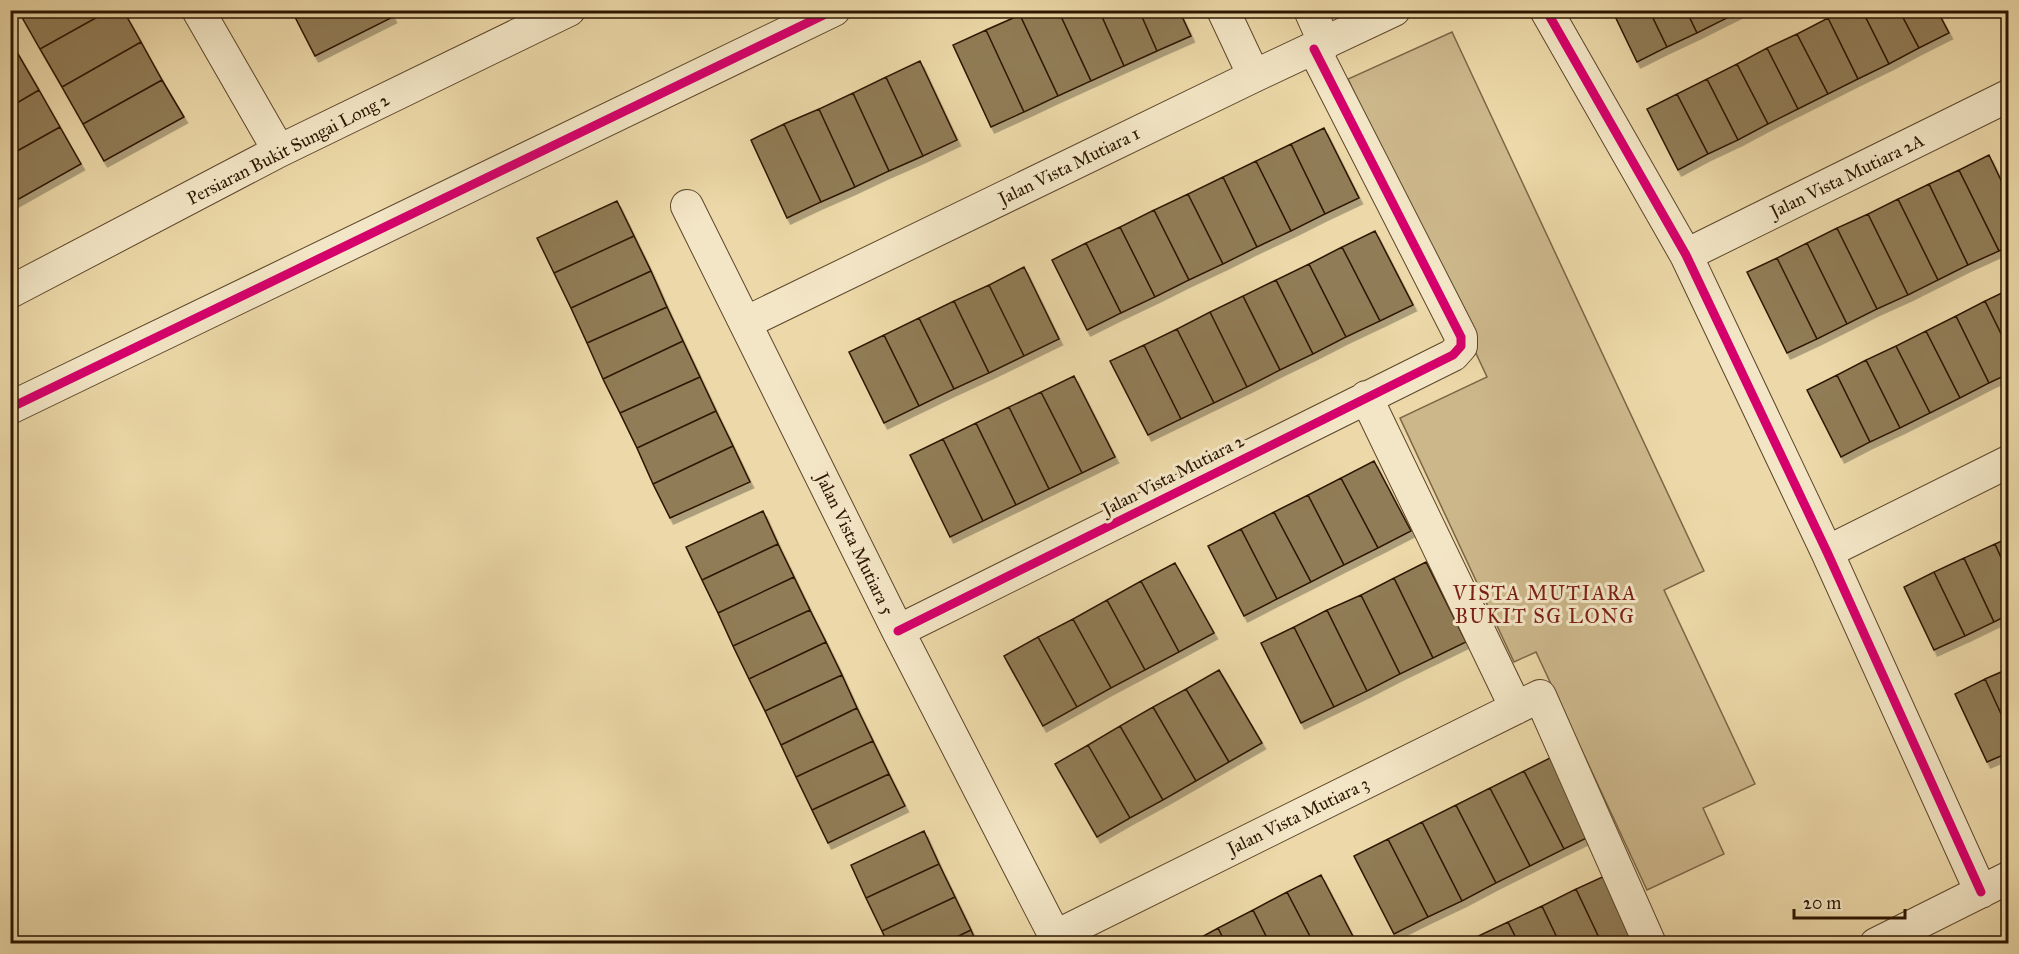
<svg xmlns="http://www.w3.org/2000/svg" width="2019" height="954" font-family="'IM FELL Great Primer',serif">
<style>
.green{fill:#ccb78b;stroke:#7c6646;stroke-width:1.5}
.building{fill:#907b57;stroke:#2d1600;stroke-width:1.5;filter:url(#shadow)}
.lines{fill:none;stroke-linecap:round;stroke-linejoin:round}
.street-casing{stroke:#5d462a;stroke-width:34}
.street{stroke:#f3e6c6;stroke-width:32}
.cycleway-casing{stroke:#f3e6c6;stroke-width:13}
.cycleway{stroke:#d6006c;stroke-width:9}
.labels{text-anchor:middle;stroke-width:6;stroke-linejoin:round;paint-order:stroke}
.street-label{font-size:18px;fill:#2d1600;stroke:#f3e6c6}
.neighbourhood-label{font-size:20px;letter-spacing:1.5px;fill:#7a1f14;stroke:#f3e6c6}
</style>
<defs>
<filter id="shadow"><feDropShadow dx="3.5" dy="6" stdDeviation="0" flood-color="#0004"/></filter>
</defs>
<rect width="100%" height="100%" fill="#ecd8a8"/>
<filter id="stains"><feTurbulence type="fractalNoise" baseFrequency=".00333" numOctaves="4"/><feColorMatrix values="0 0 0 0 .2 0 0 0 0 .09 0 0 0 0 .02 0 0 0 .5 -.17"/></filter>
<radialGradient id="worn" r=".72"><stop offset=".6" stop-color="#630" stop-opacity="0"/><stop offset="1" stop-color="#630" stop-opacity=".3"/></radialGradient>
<path class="green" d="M 1452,32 L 1704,571 L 1664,590 L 1755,784 L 1703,808 L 1724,854 L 1647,890 L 1536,652 L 1514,662 L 1400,418 L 1487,377 L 1348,79 Z"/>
<path class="building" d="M 22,10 L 110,10 L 40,49 L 19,12 Z
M 110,10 L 123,10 L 141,42 L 62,87 L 40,49 Z
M 292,10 L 309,10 L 295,17 Z
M 309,10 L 390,10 L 393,17 L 315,56 L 295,17 Z
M 1030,10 L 1058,10 L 1091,81 L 1058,96 L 1020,15 Z
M 1058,10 L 1099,10 L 1124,66 L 1091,81 Z
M 1099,10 L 1139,10 L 1157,51 L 1124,66 Z
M 1139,10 L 1179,10 L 1191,36 L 1157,51 Z
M 1612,10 L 1649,10 L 1667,47 L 1637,62 Z
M 1649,10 L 1686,10 L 1697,33 L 1667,47 Z
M 1686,10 L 1724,10 L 1727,18 L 1697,33 Z
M 1724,10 L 1743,10 L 1727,18 Z
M 1843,10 L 1862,10 L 1889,64 L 1858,79 L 1828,18 Z
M 1862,10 L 1899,10 L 1919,48 L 1889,64 Z
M 1899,10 L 1937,10 L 1949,33 L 1919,48 Z
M 1020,15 L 1058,96 L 1024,112 L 986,30 Z
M 1828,18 L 1858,79 L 1828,94 L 1797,34 Z
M 986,30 L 1024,112 L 991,127 L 953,45 Z
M 1797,34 L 1828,94 L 1798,109 L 1767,48 Z
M 10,41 L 18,54 L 10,58 Z
M 141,42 L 162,80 L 83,124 L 62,87 Z
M 1767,48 L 1798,109 L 1768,124 L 1737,64 Z
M 18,54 L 39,90 L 10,107 L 10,58 Z
M 920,61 L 957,140 L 923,156 L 886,77 Z
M 1737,64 L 1768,124 L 1738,140 L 1707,79 Z
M 886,77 L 923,156 L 889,171 L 853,93 Z
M 1707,79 L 1738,140 L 1708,154 L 1677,94 Z
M 162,80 L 184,117 L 104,161 L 83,124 Z
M 39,90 L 60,127 L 10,155 L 10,107 Z
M 853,93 L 889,171 L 855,187 L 819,109 Z
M 1677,94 L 1708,154 L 1678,170 L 1647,109 Z
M 819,109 L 855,187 L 821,202 L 784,124 Z
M 784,124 L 821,202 L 787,218 L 751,140 Z
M 60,127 L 81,164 L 10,204 L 10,155 Z
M 1324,128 L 1359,198 L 1325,214 L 1291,144 Z
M 1291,144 L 1325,214 L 1291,231 L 1256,161 Z
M 1989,155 L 2008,195 L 2008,246 L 1999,251 L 1959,170 Z
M 1256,161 L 1291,231 L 1257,247 L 1223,177 Z
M 1959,170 L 1999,251 L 1968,265 L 1929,184 Z
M 1223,177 L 1257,247 L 1223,264 L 1188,194 Z
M 1929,184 L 1968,265 L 1938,280 L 1898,199 Z
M 1188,194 L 1223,264 L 1189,280 L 1154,210 Z
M 1898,199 L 1938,280 L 1908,295 L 1868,214 Z
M 617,201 L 634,236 L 554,273 L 537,238 Z
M 1154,210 L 1189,280 L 1155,297 L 1120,227 Z
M 1868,214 L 1908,295 L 1877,309 L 1837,228 Z
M 1120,227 L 1155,297 L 1121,313 L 1086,243 Z
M 1837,228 L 1877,309 L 1847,324 L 1807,243 Z
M 1375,231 L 1413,305 L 1380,321 L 1342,247 Z
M 634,236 L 651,271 L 571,308 L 554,273 Z
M 1086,243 L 1121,313 L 1087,330 L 1052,260 Z
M 1807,243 L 1847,324 L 1817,339 L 1777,258 Z
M 1342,247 L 1380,321 L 1346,337 L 1309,264 Z
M 1777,258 L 1817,339 L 1787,353 L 1747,272 Z
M 1309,264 L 1346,337 L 1313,354 L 1276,280 Z
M 1024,267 L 1059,339 L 1024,356 L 989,285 Z
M 651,271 L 667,307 L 587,343 L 571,308 Z
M 1276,280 L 1313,354 L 1280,370 L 1243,296 Z
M 989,285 L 1024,356 L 989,373 L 954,301 Z
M 2008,290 L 2008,348 L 1985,301 Z
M 1243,296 L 1280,370 L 1247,387 L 1210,312 Z
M 954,301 L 989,373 L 954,389 L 919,318 Z
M 1985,301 L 2008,348 L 2008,374 L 1989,383 L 1956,316 Z
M 667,307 L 683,341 L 603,379 L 587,343 Z
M 1210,312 L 1247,387 L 1214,403 L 1177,329 Z
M 1956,316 L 1989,383 L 1960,398 L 1926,331 Z
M 919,318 L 954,389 L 919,406 L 884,335 Z
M 1177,329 L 1214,403 L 1181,419 L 1144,345 Z
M 1926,331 L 1960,398 L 1930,413 L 1896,346 Z
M 884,335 L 919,406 L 884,423 L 849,352 Z
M 683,341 L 700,377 L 620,413 L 603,379 Z
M 1144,345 L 1181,419 L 1148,435 L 1110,361 Z
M 1896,346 L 1930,413 L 1900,428 L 1866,360 Z
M 1866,360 L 1900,428 L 1870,442 L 1837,375 Z
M 1837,375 L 1870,442 L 1841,457 L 1807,390 Z
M 1074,376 L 1115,457 L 1082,473 L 1041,392 Z
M 700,377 L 716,411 L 637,448 L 620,413 Z
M 1041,392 L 1082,473 L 1049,489 L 1009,407 Z
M 1009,407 L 1049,489 L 1016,505 L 976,423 Z
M 716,411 L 733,446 L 653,484 L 637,448 Z
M 976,423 L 1016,505 L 983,521 L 943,439 Z
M 943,439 L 983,521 L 950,537 L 910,455 Z
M 733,446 L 750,482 L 670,518 L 653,484 Z
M 1374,461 L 1411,531 L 1378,548 L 1341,478 Z
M 1341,478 L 1378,548 L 1344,565 L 1308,495 Z
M 1308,495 L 1344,565 L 1311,582 L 1274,512 Z
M 763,511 L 778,544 L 702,580 L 686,547 Z
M 1274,512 L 1311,582 L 1277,599 L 1241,529 Z
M 1241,529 L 1277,599 L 1244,616 L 1208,546 Z
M 2008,538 L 2008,573 L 1995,544 Z
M 778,544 L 794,577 L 718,613 L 702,580 Z
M 1995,544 L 2008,573 L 2008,615 L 1994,622 L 1964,558 Z
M 1964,558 L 1994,622 L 1965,636 L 1934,572 Z
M 1426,562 L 1466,642 L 1433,658 L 1394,578 Z
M 1175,563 L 1214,633 L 1179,652 L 1141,581 Z
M 1934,572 L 1965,636 L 1934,650 L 1904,587 Z
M 794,577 L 810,610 L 733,646 L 718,613 Z
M 1394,578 L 1433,658 L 1400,674 L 1361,595 Z
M 1141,581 L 1179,652 L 1145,670 L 1107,600 Z
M 1361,595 L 1400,674 L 1367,691 L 1327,610 Z
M 1107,600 L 1145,670 L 1111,688 L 1073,619 Z
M 810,610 L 826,642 L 749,679 L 733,646 Z
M 1327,610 L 1367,691 L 1334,707 L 1294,627 Z
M 1073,619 L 1111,688 L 1077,707 L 1038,637 Z
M 1294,627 L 1334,707 L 1301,723 L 1261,643 Z
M 1038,637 L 1077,707 L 1043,726 L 1004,656 Z
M 826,642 L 842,675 L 765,711 L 749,679 Z
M 2008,669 L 2008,729 L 1985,679 Z
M 1219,670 L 1262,743 L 1229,762 L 1186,689 Z
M 842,675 L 857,708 L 781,745 L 765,711 Z
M 1985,679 L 2008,729 L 2008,753 L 1987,762 L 1955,694 Z
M 1186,689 L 1229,762 L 1196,781 L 1153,707 Z
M 1153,707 L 1196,781 L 1163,800 L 1120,726 Z
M 857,708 L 873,741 L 796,777 L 781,745 Z
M 1120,726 L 1163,800 L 1130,818 L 1088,745 Z
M 873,741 L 889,774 L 812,810 L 796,777 Z
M 1088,745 L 1130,818 L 1097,837 L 1055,764 Z
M 1558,754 L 1597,833 L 1564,849 L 1524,771 Z
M 1524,771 L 1564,849 L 1530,866 L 1490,788 Z
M 889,774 L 905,806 L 828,843 L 812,810 Z
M 1490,788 L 1530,866 L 1496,883 L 1456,805 Z
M 1456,805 L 1496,883 L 1462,901 L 1422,822 Z
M 1422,822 L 1462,901 L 1428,917 L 1388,839 Z
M 924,831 L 939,864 L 866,898 L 851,865 Z
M 1388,839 L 1428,917 L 1394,934 L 1354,856 Z
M 939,864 L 955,897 L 882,931 L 866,898 Z
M 1609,874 L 1643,944 L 1602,944 L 1576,889 Z
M 1321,875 L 1357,944 L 1314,944 L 1287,892 Z
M 1576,889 L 1602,944 L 1560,944 L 1542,906 Z
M 1287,892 L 1314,944 L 1270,944 L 1253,910 Z
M 955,897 L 971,930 L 942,944 L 888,944 L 882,931 Z
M 1542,906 L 1560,944 L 1519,944 L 1508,922 Z
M 1253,910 L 1270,944 L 1226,944 L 1218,928 Z
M 1508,922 L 1519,944 L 1477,944 L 1474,938 Z
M 1218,928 L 1226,944 L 1189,944 Z
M 971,930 L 977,944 L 942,944 Z
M 1474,938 L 1477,944 L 1463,944 Z"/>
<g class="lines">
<defs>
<path id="street" d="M 198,10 L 279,151
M 1223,10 L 1254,76
M 1310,10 L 1325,44
M 1546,10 L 1686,255 L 1827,552 L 1981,892
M 687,206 L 898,631 L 1059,944
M 1686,255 L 2008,96
M 10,292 L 279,151 L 569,10
M 745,323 L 1254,76 L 1394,10
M 1366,397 L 1516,708
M 10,408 L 834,10
M 1827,552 L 2008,462
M 898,631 L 1453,355 L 1461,346 L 1461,337 L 1314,49
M 1056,936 L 1540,696 L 1650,944
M 1876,944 L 2008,878"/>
</defs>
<use href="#street" class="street-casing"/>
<use href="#street" class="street"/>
<defs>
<path id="cycleway" d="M 1546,10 L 1686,255 L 1827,552 L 1981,892
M 10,408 L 834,10
M 898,631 L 1453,355 L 1461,346 L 1461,337 L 1314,49"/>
</defs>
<use href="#cycleway" class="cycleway-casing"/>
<use href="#cycleway" class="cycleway"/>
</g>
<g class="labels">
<g class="street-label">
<text transform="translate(288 149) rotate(-27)" y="6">Persiaran Bukit Sungai Long 2</text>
<text transform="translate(1069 166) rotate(-26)" y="6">Jalan Vista Mutiara 1</text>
<text transform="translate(1847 176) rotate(-26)" y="6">Jalan Vista Mutiara 2A</text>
<text transform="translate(1173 475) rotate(-27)" y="6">Jalan Vista Mutiara 2</text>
<text transform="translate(855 544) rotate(64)" y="6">Jalan Vista Mutiara 5</text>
<text transform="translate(1298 816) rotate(-26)" y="6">Jalan Vista Mutiara 3</text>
</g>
<g class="neighbourhood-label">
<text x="1545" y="600">VISTA MUTIARA<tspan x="1545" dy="23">BUKIT SG LONG</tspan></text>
</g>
</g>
<rect width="2019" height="954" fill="none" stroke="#ecd8a8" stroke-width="36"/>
<rect x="12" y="12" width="1995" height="930" fill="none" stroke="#2d1600" stroke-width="3"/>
<rect x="18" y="18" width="1983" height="918" fill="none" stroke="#2d1600" stroke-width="1.5"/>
<path d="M1794 909v9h111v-9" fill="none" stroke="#2d1600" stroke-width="3"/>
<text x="1803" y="909" font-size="18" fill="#2d1600" stroke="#f3e6c6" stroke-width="4.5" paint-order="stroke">20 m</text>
<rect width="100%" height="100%" filter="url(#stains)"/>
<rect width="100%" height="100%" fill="url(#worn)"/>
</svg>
